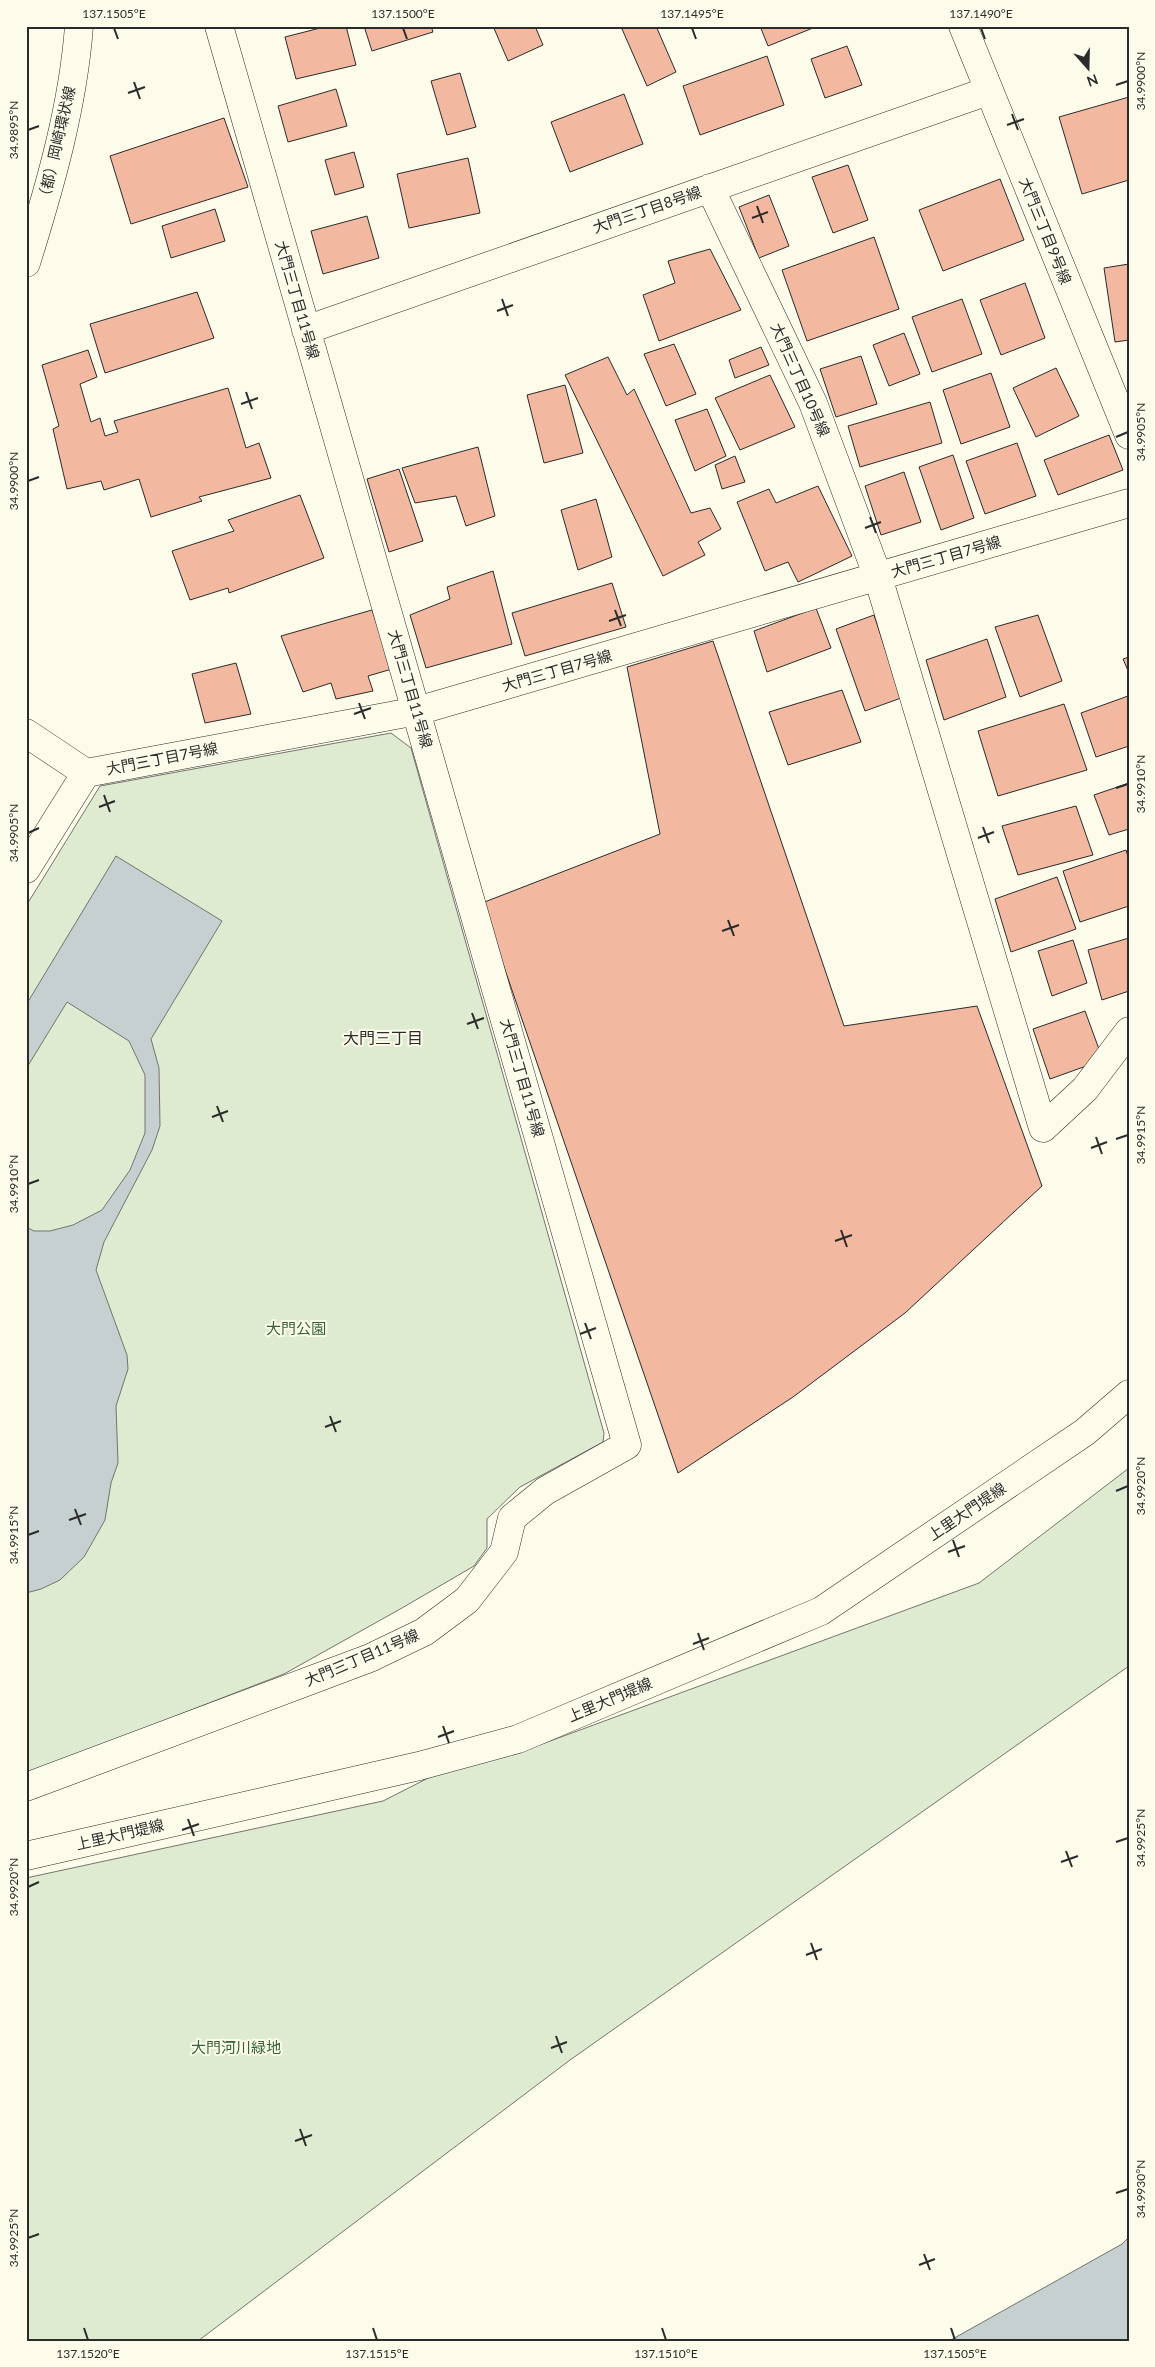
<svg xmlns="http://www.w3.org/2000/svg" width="1155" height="2367" font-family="Lato,'Noto Sans JP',sans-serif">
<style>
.green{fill:#deebd1;stroke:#74746e}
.water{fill:#c7d0d0;stroke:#74746e}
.building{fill:#f2b8a0;stroke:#2b2b2b}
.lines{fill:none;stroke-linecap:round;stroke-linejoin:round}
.street-casing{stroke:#2b2b2b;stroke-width:29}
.secondary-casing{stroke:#2b2b2b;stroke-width:29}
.street{stroke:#fdfbea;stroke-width:28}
.secondary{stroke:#fdfbea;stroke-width:28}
.ticks{fill:none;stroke:#2b2b2b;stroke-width:2}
.labels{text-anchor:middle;stroke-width:4;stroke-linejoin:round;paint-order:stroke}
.street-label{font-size:15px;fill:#2b2b2b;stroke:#fdfbea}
.park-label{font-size:15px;fill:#34623c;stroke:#fdfbea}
.neighbourhood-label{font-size:16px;fill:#2b2b2b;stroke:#fdfbea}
.neatline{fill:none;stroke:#2b2b2b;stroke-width:2}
.ticks-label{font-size:12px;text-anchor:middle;fill:#2b2b2b}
</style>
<rect width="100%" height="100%" fill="#fdfbea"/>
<path class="green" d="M 391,733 L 411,748 L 604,1433 L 603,1442 L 520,1487 L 487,1519 L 487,1548 L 474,1566 L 402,1608 L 284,1674 L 26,1774 L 26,906 L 100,786 Z
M 1129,1468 L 1129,1666 L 570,2060 L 198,2341 L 26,2341 L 26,1878 L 383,1801 L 442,1771 L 523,1751 L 979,1583 Z"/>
<path class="water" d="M 116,856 L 222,921 L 151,1039 L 159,1068 L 160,1126 L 152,1150 L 104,1242 L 96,1270 L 127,1355 L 128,1369 L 116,1406 L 118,1463 L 111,1483 L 105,1520 L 84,1557 L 60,1580 L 41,1589 L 26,1593 L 26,1227 L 34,1231 L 50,1231 L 73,1225 L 102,1210 L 130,1170 L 145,1133 L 145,1075 L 129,1041 L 67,1002 L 26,1069 L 26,1005 Z
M 1129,2237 L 1129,2341 L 949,2341 L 1122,2244 Z"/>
<path class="building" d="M 328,26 L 346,26 L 356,65 L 296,79 L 285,37 Z
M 364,26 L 431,26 L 433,32 L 372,51 Z
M 493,26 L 535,26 L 543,45 L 508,61 Z
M 630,26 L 656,26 L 676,72 L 647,86 L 622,29 Z
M 760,26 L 818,26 L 768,46 Z
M 847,46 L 862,85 L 825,98 L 811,59 Z
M 767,56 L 784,105 L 700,135 L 683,86 Z
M 460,73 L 476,127 L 447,135 L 431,81 Z
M 336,89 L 347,126 L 288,142 L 278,106 Z
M 624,94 L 643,144 L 570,172 L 551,122 Z
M 1129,97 L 1129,180 L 1082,194 L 1059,117 Z
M 224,118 L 248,187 L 131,224 L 110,156 Z
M 354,152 L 364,187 L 335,195 L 325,160 Z
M 468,158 L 480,213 L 409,228 L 397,174 Z
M 848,165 L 868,220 L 833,233 L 812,177 Z
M 1000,179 L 1024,240 L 943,271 L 919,210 Z
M 769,195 L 789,246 L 759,258 L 739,207 Z
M 215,209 L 225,241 L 171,258 L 162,226 Z
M 367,216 L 379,258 L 323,274 L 311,231 Z
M 874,237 L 899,309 L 807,341 L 782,270 Z
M 710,249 L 741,310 L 659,341 L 643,295 L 675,283 L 668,261 Z
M 1129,264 L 1129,340 L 1115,342 L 1104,268 Z
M 1025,283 L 1045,338 L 1001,355 L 980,300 Z
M 197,292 L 214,338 L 105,373 L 90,324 Z
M 962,299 L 982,354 L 932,372 L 912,317 Z
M 904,333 L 920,374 L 889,386 L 873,345 Z
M 674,344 L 696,394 L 666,406 L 644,354 Z
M 761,347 L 769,365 L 735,378 L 729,360 Z
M 88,350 L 97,377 L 80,384 L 91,422 L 100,418 L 105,436 L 118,432 L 114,421 L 228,388 L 246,448 L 259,443 L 271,478 L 199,497 L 202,501 L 151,517 L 139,479 L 104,490 L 101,481 L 67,489 L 53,429 L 59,426 L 42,365 Z
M 861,356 L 877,404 L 836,417 L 820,369 Z
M 608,357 L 627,395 L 634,389 L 691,513 L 710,508 L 721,529 L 698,542 L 705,555 L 663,576 L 565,375 Z
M 1056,368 L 1079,416 L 1036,437 L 1013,388 Z
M 991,373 L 1010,427 L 961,444 L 943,390 Z
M 770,375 L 795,427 L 740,450 L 715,398 Z
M 565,385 L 583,453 L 544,463 L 527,395 Z
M 930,402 L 942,443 L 860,467 L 848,426 Z
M 707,409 L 726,456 L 695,471 L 675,420 Z
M 1109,435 L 1123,470 L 1058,495 L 1044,460 Z
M 1017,443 L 1036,496 L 985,514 L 966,461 Z
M 478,447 L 495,516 L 466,526 L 456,496 L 415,503 L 402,468 Z
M 953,455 L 974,518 L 941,530 L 919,467 Z
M 735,456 L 745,482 L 722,489 L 715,465 Z
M 399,469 L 423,541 L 389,552 L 367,479 Z
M 904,472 L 921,522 L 881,535 L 865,486 Z
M 818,486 L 852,556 L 798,582 L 788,562 L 765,571 L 737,502 L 769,489 L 776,503 Z
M 300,495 L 324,558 L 229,593 L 228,588 L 190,600 L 172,551 L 234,531 L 228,520 Z
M 596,499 L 612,557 L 578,570 L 561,510 Z
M 493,571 L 512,644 L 426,668 L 410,615 L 450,599 L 447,587 Z
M 612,583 L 626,627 L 525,656 L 512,613 Z
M 816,608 L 831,648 L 767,672 L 754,631 Z
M 372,610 L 392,669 L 368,676 L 373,691 L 336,699 L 331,683 L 303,692 L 281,636 Z
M 874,615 L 901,698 L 865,711 L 836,629 Z
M 1038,615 L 1062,681 L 1020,697 L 995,627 Z
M 987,639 L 1006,697 L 944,720 L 926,660 Z
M 713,641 L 844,1026 L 977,1006 L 1042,1186 L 905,1313 L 793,1397 L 678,1473 L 482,903 L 660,834 L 627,667 Z
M 1129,657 L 1129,673 L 1123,659 Z
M 236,663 L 251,714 L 205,723 L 192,674 Z
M 842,690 L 861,742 L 788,765 L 769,712 Z
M 1128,696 L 1129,746 L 1096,757 L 1081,713 Z
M 1064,704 L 1087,770 L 998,796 L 978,731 Z
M 1129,783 L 1129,829 L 1109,835 L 1094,795 Z
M 1076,806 L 1093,855 L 1018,875 L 1002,826 Z
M 1126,850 L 1129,860 L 1129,906 L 1080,922 L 1063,871 Z
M 1057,877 L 1076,929 L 1011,952 L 995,899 Z
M 1129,938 L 1129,991 L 1102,1000 L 1088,950 Z
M 1073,940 L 1087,983 L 1052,996 L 1038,951 Z
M 1085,1011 L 1103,1060 L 1050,1079 L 1033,1029 Z"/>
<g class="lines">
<defs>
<path id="street" d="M 963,26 L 1129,435
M 710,188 L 813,403 L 878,577 L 1043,1128 L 1085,1089 L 1129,1031
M 306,330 L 988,91
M 26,733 L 86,773
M 26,869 L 86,773 L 417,711 L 1129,503
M 26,1787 L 370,1658 L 424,1632 L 467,1600 L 504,1552 L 512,1518 L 545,1491 L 627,1445 L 219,26
M 26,1856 L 419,1766 L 518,1739 L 821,1611 L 1085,1432 L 1129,1394"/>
<path id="secondary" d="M 26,263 C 50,186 73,107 79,26"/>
</defs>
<use href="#street" class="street-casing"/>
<use href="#secondary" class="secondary-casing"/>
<use href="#street" class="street"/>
<use href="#secondary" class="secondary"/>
</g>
<path class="ticks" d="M 114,28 L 118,39M 403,28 L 407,39M 692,28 L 696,39M 981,28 L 985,39M 134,82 L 140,99M 1116,85 L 1128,81M 128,93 L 145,87M 1012,114 L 1018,130M 1007,125 L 1024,119M 28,130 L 39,126M 757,206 L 763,223M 752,218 L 768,212M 502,299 L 508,316M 497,311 L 513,305M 246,392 L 252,409M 241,404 L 258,398M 1116,437 L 1128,432M 28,481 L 39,477M 870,517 L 876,533M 865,528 L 881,522M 615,610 L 621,626M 609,621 L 626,615M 359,703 L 365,719M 354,714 L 371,708M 1116,788 L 1128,784M 104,795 L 110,812M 99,807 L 115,801M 983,827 L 989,843M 28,833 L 39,828M 978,838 L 994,832M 728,920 L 734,936M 722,931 L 739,925M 472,1013 L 478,1029M 467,1024 L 484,1018M 217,1106 L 223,1122M 212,1117 L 228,1111M 1096,1137 L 1102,1154M 1116,1139 L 1128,1135M 1091,1148 L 1107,1142M 28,1184 L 39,1180M 841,1230 L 847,1247M 835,1241 L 852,1235M 585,1323 L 591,1339M 580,1334 L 596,1328M 330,1416 L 336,1432M 325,1427 L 341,1421M 1116,1491 L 1128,1486M 75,1509 L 81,1525M 69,1520 L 86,1514M 28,1535 L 39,1531M 953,1540 L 959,1557M 948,1552 L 965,1546M 698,1633 L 704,1650M 693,1644 L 709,1638M 443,1726 L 449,1743M 438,1737 L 454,1731M 188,1819 L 194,1836M 182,1830 L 199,1824M 1116,1842 L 1128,1838M 1066,1851 L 1072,1867M 1061,1862 L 1078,1856M 28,1887 L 39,1882M 811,1943 L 817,1960M 806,1955 L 822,1949M 556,2036 L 562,2053M 551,2048 L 567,2042M 300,2129 L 306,2146M 295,2141 L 312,2135M 1116,2193 L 1128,2189M 28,2238 L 39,2234M 924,2254 L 930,2270M 919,2265 L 935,2259M 84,2328 L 88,2340M 373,2328 L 377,2340M 662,2328 L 666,2340M 951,2328 L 955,2340"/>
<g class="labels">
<g class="street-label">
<text transform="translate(57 145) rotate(-77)" y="5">（都）岡崎環状線</text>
<text transform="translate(647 210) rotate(-19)" y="5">大門三丁目8号線</text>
<text transform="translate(1045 231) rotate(68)" y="5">大門三丁目9号線</text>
<text transform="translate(297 300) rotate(74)" y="5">大門三丁目11号線</text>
<text transform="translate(800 380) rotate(66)" y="5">大門三丁目10号線</text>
<text transform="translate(946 557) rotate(-16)" y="5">大門三丁目7号線</text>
<text transform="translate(557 671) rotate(-16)" y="5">大門三丁目7号線</text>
<text transform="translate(410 689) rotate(74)" y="5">大門三丁目11号線</text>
<text transform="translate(162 759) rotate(-11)" y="5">大門三丁目7号線</text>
<text transform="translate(522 1078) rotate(74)" y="5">大門三丁目11号線</text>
<text transform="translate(967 1512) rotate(-34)" y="5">上里大門堤線</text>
<text transform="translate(362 1658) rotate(-23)" y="5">大門三丁目11号線</text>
<text transform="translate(610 1700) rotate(-23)" y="5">上里大門堤線</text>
<text transform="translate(120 1835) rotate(-13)" y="5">上里大門堤線</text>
</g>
<g class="park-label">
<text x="296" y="1334">大門公園</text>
<text x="236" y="2053">大門河川緑地</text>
</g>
<g class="neighbourhood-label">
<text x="383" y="1044">大門三丁目</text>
</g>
</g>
<rect width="1155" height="2367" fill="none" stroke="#fdfbea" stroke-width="55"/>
<g transform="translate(1088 68) rotate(160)" stroke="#fdfbea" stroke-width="4" paint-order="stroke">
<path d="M0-4L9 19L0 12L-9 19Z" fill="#2b2b2b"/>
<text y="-8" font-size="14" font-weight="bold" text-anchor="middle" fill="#2b2b2b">N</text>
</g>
<rect x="28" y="28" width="1100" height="2312" class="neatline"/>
<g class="ticks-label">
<text x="114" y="18">137.1505°E</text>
<text x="403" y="18">137.1500°E</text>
<text x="692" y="18">137.1495°E</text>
<text x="981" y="18">137.1490°E</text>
<text transform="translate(1141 81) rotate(-90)" y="4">34.9900°N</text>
<text transform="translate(14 130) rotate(-90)" y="4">34.9895°N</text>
<text transform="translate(1141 432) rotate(-90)" y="4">34.9905°N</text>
<text transform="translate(14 481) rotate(-90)" y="4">34.9900°N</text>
<text transform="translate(1141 784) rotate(-90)" y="4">34.9910°N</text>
<text transform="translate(14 833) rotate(-90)" y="4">34.9905°N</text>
<text transform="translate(1141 1135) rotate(-90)" y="4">34.9915°N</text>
<text transform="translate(14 1184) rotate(-90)" y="4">34.9910°N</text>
<text transform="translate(1141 1486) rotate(-90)" y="4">34.9920°N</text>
<text transform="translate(14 1535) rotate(-90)" y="4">34.9915°N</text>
<text transform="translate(1141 1838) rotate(-90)" y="4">34.9925°N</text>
<text transform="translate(14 1887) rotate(-90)" y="4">34.9920°N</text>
<text transform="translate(1141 2189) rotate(-90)" y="4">34.9930°N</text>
<text transform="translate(14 2238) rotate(-90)" y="4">34.9925°N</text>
<text x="88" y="2358">137.1520°E</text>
<text x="377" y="2358">137.1515°E</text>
<text x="666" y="2358">137.1510°E</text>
<text x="955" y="2358">137.1505°E</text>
</g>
</svg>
